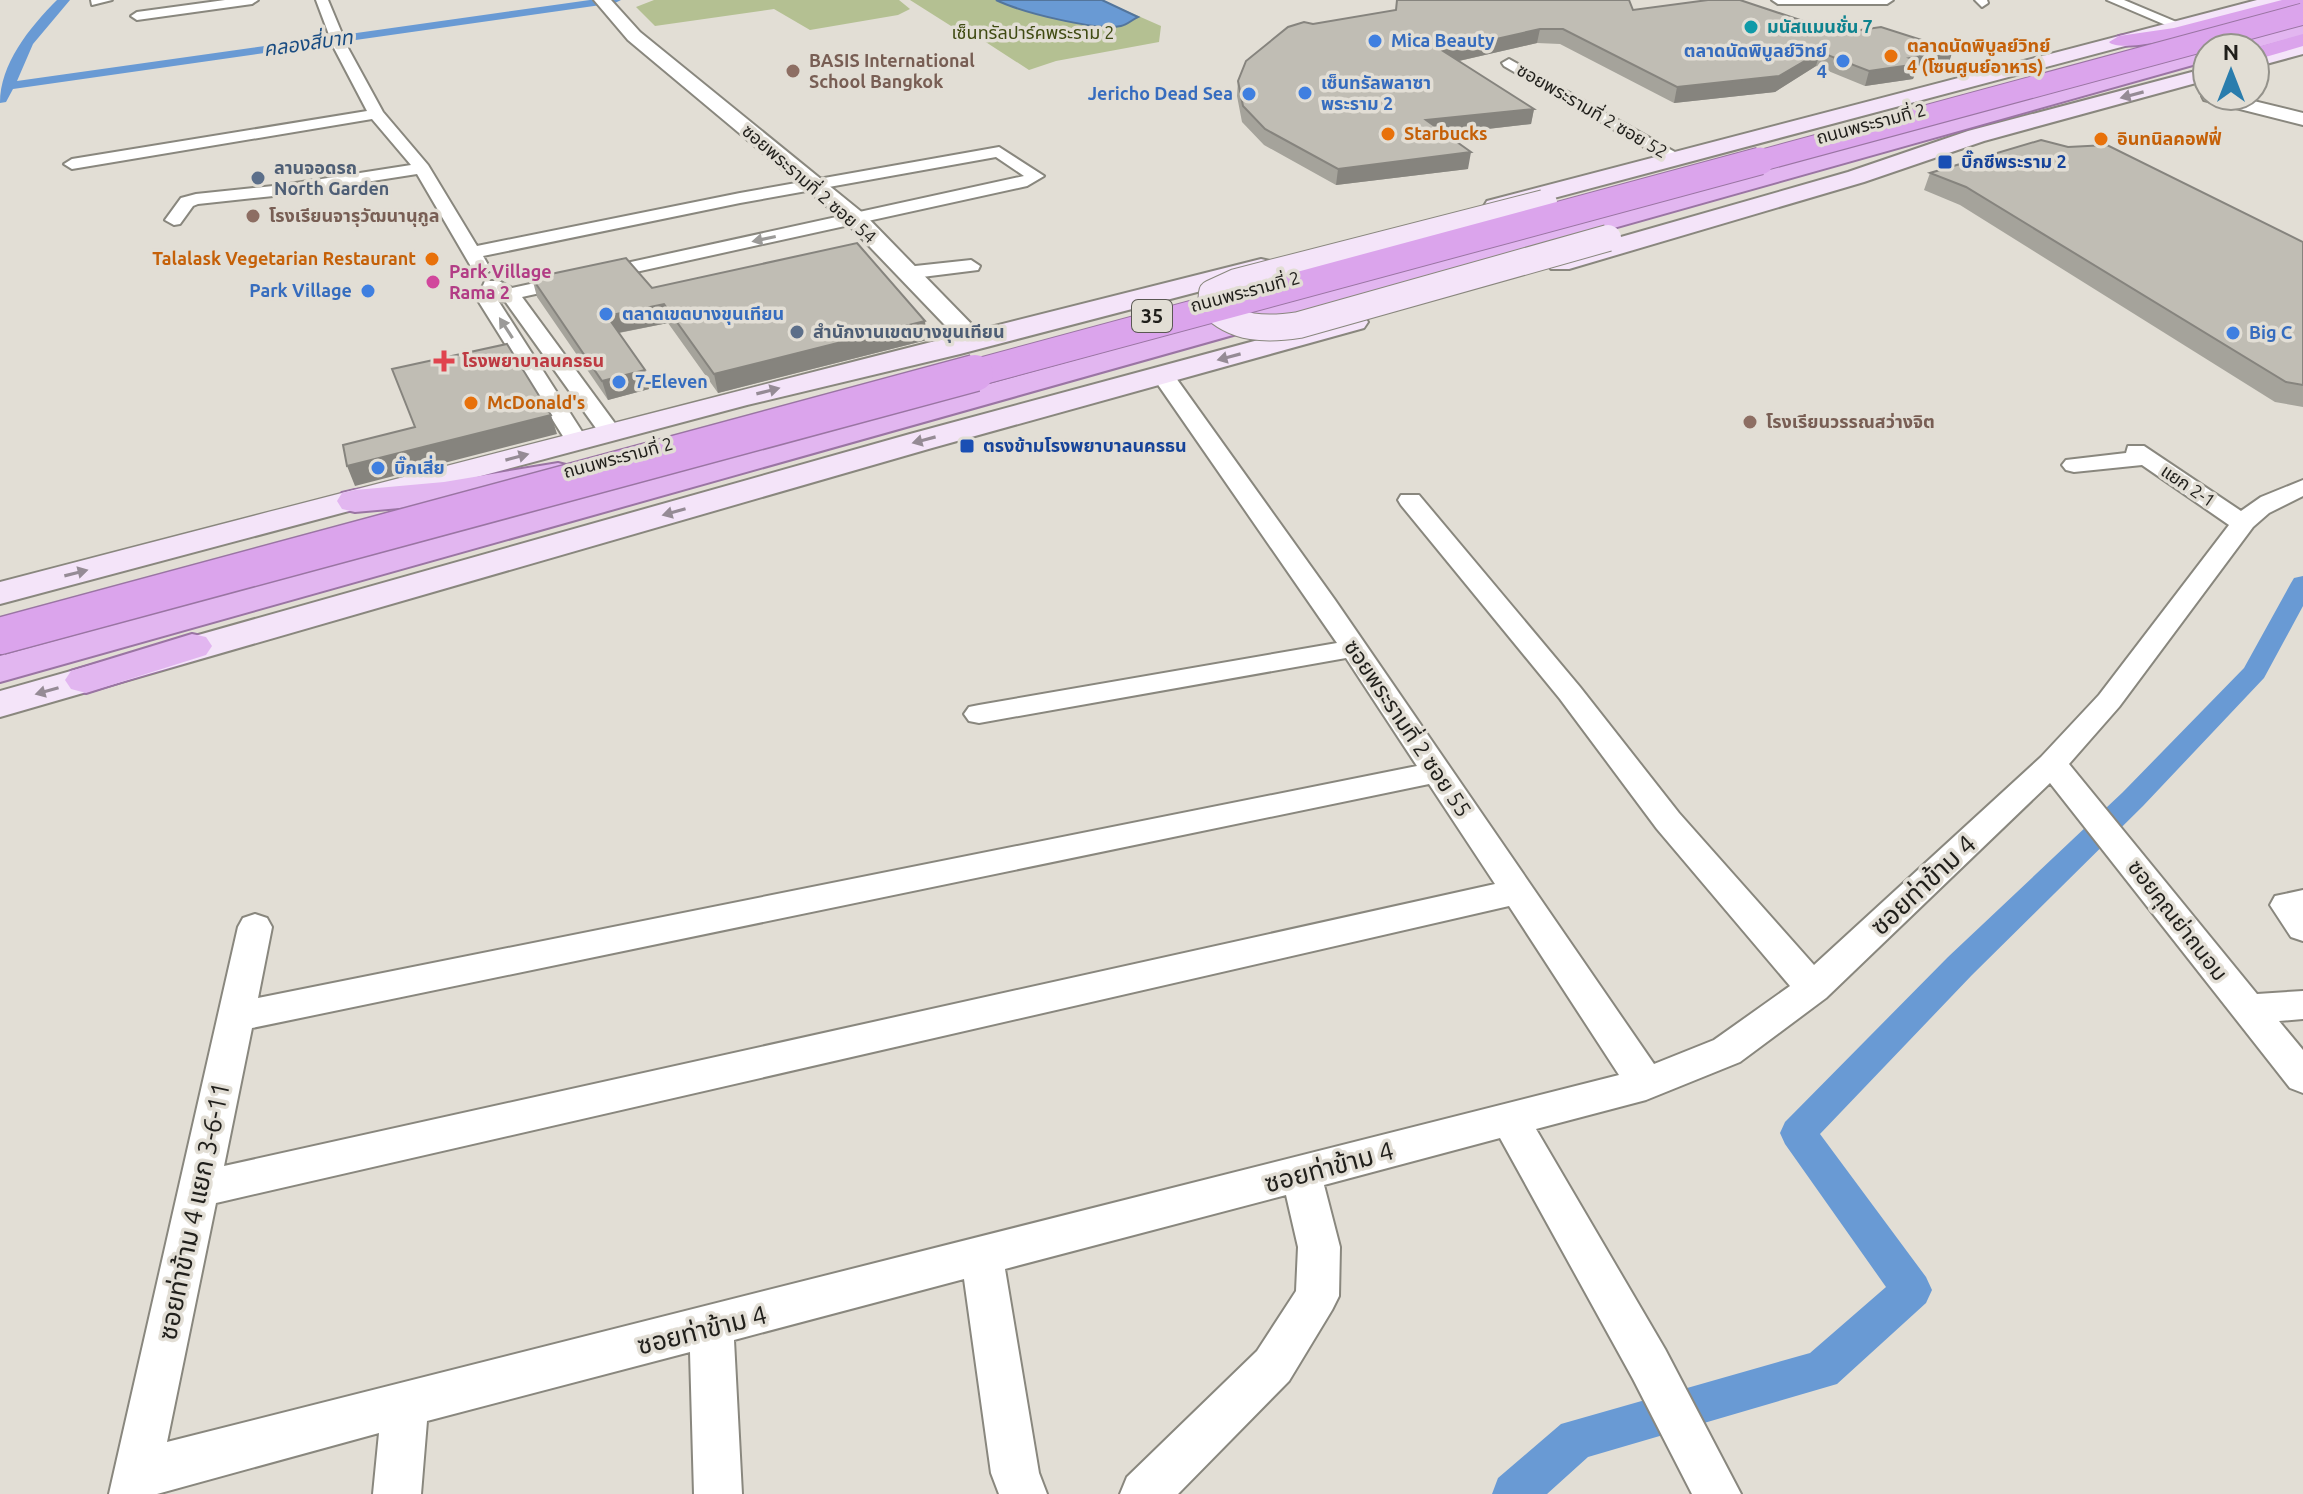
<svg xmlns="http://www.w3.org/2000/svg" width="2303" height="1494" font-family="Ubuntu,'Noto Sans Thai',sans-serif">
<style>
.green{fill:#b4c092}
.water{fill:#699ad4;stroke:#53759c;stroke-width:2}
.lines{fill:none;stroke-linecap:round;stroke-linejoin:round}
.canal{fill:#699ad4;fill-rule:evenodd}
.minor-casing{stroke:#89877e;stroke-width:4}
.tertiary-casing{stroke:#89877e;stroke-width:4}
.secondary-casing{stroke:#89877e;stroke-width:4}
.trunk-casing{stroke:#9a75a3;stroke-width:4}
.motorway-casing{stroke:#9a75a3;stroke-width:4}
.minor{fill:#fff;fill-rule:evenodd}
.tertiary{fill:#fff;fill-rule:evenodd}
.secondary{fill:#f4e4f9;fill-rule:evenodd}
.trunk{fill:#e2b6f0;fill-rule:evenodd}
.motorway{fill:#dba4ec;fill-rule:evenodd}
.secondary-bridge-casing{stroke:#89877e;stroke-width:28;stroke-linecap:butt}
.motorway-bridge-far2-casing{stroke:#9a75a3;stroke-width:23;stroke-linecap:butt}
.motorway-bridge-far1-casing{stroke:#9a75a3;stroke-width:29;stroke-linecap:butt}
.motorway-bridge-casing{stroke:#9a75a3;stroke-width:39;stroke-linecap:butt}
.secondary-bridge{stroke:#f4e4f9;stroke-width:26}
.motorway-bridge-far2{stroke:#dba4ec;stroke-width:21}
.motorway-bridge-far1{stroke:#dba4ec;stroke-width:27}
.motorway-bridge{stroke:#dba4ec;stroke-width:36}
.wall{fill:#a5a39b}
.shaded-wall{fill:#86847e}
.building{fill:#c0bdb4;stroke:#86847e;stroke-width:2}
.oneway{fill:#958b95}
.oneway2{fill:#9b9a98}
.culture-dot{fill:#0f9aa8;stroke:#e2ded5;stroke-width:3}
.shop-dot{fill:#3f7fe0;stroke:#e2ded5;stroke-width:3}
.food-dot{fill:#e8710a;stroke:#e2ded5;stroke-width:3}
.education-dot{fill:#8d6e63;stroke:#e2ded5;stroke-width:3}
.transit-dot{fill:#1a4fb4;stroke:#e2ded5;stroke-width:3}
.service-dot{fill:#5c6f8a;stroke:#e2ded5;stroke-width:3}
.hotel-dot{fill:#d1479c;stroke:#e2ded5;stroke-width:3}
.health-dot{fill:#e0444e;stroke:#e2ded5;stroke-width:3}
.labels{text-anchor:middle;stroke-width:7;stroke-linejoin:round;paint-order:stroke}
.far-culture-label{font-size:18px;font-weight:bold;fill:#0d838f;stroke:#e2ded5;text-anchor:start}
.far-park-label{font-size:18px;fill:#404b13;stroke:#e2ded5}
.far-shop-label{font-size:18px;font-weight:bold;fill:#366cbe;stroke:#e2ded5;text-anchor:start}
.far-food-label{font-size:18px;font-weight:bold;fill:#c56008;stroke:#e2ded5;text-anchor:start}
.far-education-label{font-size:18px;font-weight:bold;fill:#785e54;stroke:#e2ded5;text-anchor:start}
.far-street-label{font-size:18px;fill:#201f1b;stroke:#e2ded5}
.far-transit-label{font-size:18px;font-weight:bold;fill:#164399;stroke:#e2ded5;text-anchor:start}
.far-service-label{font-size:18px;font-weight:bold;fill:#4e5e75;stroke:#e2ded5;text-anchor:start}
.far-hotel-label{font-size:18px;font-weight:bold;fill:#b23c85;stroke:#e2ded5;text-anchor:start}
.far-health-label{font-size:18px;font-weight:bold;fill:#be3a42;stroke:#e2ded5;text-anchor:start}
.far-water-label{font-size:20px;font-style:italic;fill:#184b81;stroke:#e2ded5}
.shield{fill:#e2ded5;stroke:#5a5853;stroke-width:2}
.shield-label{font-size:20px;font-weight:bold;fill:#201f1b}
.street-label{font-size:22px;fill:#201f1b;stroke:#e2ded5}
.near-street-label{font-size:26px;fill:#201f1b;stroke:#e2ded5}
</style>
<rect width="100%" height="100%" fill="#e2ded5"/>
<path class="green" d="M 654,0 L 899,0 L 910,9 L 898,15 L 810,30 L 774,9 L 655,26 L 636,7 Z
M 910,0 L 1102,0 L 1161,26 L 1159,42 L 1056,61 L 1029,70 L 978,37 L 970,38 Z"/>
<path class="water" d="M 996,0 L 1102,0 L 1138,17 C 1133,19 1127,25 1121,26 C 1095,31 1021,12 996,0 Z"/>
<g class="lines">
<path class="canal" d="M 57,0 L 70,0 L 33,44 L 17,81 L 590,0 L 621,0 L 615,3 L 13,89 L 6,102 L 0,103 C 0,64 29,28 57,0 Z
M 2303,576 L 2303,606 L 2264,678 L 2143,806 L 1972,975 L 1820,1134 L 1926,1277 L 1932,1290 L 1926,1303 L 1837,1384 L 1588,1457 L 1547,1494 L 1492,1494 L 1498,1478 L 1561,1424 L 1810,1353 L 1886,1287 L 1785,1144 L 1780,1133 L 1785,1122 L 1948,957 L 2123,792 L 2244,668 L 2291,583 L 2294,578 Z"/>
<defs>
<path id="minor" d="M 91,0 L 112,0 L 92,5 Z
M 225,0 L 258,0 L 252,4 L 137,20 L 131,16 L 137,12 Z
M 316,0 L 328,0 L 348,48 L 383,112 L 428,165 L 477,246 L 740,193 L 999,147 L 1044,176 L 1027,186 L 522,297 L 622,433 L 619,438 L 603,438 L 505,301 L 499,302 L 588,441 L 585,446 L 569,446 L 566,441 L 477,299 L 485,281 L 499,281 L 512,288 L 1024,176 L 996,157 L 740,203 L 483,256 L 491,270 L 482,276 L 473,270 L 417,174 L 283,195 L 198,204 L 193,206 L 180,224 L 174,225 L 165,220 L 181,198 L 196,194 L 283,185 L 411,165 L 372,119 L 72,169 L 64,164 L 72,159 L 367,111 L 334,48 Z
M 1772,0 L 1893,0 L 1887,4 L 1778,4 Z
M 1975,0 L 1987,0 L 1988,3 L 1982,7 Z
M 2107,0 L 2124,0 L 2186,26 L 2175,29 Z
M 1509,59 L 1682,156 L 1684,159 L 1676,164 L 1670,162 L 1504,66 L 1502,63 Z
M 971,260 L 980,266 L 978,270 L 906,279 L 897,273 L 906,267 Z
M 1163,370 L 1171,371 L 1335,600 L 1654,1064 L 1714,1040 L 1790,986 L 1657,829 L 1560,699 L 1401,505 L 1398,500 L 1401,495 L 1419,495 L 1580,687 L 1679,813 L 1814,965 L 2041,757 L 2099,695 L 2229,525 L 2142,465 L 2074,472 L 2066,470 L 2062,465 L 2066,460 L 2126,453 L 2128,446 L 2144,446 L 2241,511 L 2261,497 L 2303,480 L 2303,496 L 2269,513 L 2253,527 L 2119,707 L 2069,764 L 2257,994 L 2303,991 L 2303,1019 L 2279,1021 L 2303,1050 L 2303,1093 L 2290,1088 L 2050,783 L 1826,998 L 1740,1062 L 1646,1100 L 1536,1129 L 1665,1349 L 1741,1494 L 1692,1494 L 1633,1379 L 1500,1138 L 1324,1185 L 1340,1247 L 1339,1296 L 1332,1310 L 1289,1381 L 1178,1494 L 1120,1494 L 1127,1477 L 1257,1351 L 1296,1291 L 1298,1247 L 1286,1195 L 1005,1269 L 1039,1473 L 1047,1494 L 999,1494 L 991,1473 L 964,1279 L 734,1340 L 742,1494 L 694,1494 L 690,1352 L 427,1421 L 421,1494 L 373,1494 L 379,1433 L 157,1494 L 109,1494 L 238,927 L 243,918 L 255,914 L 267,918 L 272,927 L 258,998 L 1417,766 L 1346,658 L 979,723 L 969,721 L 964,714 L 969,707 L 979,705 L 1337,643 L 1152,376 ZM 1429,784 L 1495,884 L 224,1166 L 252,1028 ZM 1509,906 L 1619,1075 L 167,1442 L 216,1203 Z
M 2303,890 L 2303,941 L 2291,937 L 2270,905 L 2275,896 Z"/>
<path id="tertiary" d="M 594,0 L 611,0 L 640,32 L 864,214 L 984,337 L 988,342 L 984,347 L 966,347 L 848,224 L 628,40 Z
M 2207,91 L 2207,96 L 2233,96 L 2303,113 L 2303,125 L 2204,100 L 2202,96 Z"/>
<path id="secondary" d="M 2257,0 L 2286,0 L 2283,4 L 1505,211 L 1487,211 L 1484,206 L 1487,201 Z
M 2303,42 L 2303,54 L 2255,67 L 2255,55 Z
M 2207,68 L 2207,80 L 1984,141 L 1864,182 L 1569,269 L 1551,269 L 1547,263 L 1551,257 L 1848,172 L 1968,131 Z
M 1261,259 L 1270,261 L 1274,267 L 1270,273 L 960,354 L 747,405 L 0,604 L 0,582 C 420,472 840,364 1261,259 Z
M 1354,314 L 1364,316 L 1368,322 L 1364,328 L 932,448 L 0,717 L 0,691 L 910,434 Z"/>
<path id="trunk" d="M 2303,23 L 2303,35 L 2255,48 L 2223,48 L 2226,44 Z
M 2207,49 L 2207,61 L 0,682 L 0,656 Z
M 558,463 L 570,466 L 575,473 L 570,480 L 444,504 L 355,512 L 342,509 L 337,501 L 342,493 L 355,490 L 444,482 Z
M 192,634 L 206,637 L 212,646 L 206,655 L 86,693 L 71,689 L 65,680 L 71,671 Z"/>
<path id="motorway" d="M 2282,0 L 2303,0 L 2303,6 C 2274,13 2125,59 2109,42 L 2119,36 L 2174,28 Z
M 2303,34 L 2303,46 L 2255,60 L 2254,48 Z"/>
</defs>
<use href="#minor" class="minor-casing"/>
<use href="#tertiary" class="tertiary-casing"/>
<use href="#secondary" class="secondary-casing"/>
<use href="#trunk" class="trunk-casing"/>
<use href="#motorway" class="motorway-casing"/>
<use href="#minor" class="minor"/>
<use href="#tertiary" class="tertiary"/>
<use href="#secondary" class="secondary"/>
<use href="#trunk" class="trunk"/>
<use href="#motorway" class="motorway"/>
<defs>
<path id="secondary-bridge" d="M 1544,203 L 1236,282 L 1212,293 L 1211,305 C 1235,330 1267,330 1299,325 L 1608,238"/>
<path id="motorway-bridge-far2" d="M 1752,163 L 2303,14"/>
<path id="motorway-bridge-far1" d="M 967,375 L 1760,161"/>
<path id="motorway-bridge" d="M 0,636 L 975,373"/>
</defs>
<use href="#secondary-bridge" class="secondary-bridge-casing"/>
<use href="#motorway-bridge-far2" class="motorway-bridge-far2-casing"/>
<use href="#motorway-bridge-far1" class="motorway-bridge-far1-casing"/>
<use href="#motorway-bridge" class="motorway-bridge-casing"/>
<use href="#secondary-bridge" class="secondary-bridge"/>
<use href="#motorway-bridge-far2" class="motorway-bridge-far2"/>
<use href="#motorway-bridge-far1" class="motorway-bridge-far1"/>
<use href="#motorway-bridge" class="motorway-bridge"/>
</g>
<path class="wall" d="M 1633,10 L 1839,33 L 1953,50 L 1948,65 L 1916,71 L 1913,79 L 1865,86 L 1816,66 L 1775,92 L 1674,103 L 1560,44 L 1537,43 L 1459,61 L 1534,109 L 1531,124 L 1446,134 L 1468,169 L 1336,185 L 1264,145 L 1242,122 L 1237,96 L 1238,81 L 1313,24 Z
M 1930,173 L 2303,242 L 2303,407 L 2275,402 L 1960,205 L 1924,190 Z
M 532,278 L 652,288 L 927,340 L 718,393 L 668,323 L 619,333 L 645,370 L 649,389 L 608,400 L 537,297 Z"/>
<path class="shaded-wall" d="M 1540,29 L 1537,43 L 1441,65 L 1443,51 Z
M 1953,50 L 1948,65 L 1916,71 L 1913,79 L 1865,86 L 1869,71 L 1910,58 Z
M 1820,52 L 1816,66 L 1775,92 L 1674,103 L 1677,87 Z
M 1534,109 L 1531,124 L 1425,136 L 1426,120 Z
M 1471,152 L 1468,169 L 1336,185 L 1338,169 Z
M 664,304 L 668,323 L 612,334 L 607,316 Z
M 925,321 L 927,340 L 718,393 L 714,374 Z
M 645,370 L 649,389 L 608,400 L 602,381 Z
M 551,415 L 557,434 L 355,486 L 347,466 Z"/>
<path class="building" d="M 1397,0 L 1629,0 L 1633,10 L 1708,0 L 1740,0 L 1839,33 L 1881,27 L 1953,50 L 1910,58 L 1919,61 L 1913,62 L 1918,64 L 1869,71 L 1820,52 L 1779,76 L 1677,87 L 1563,29 L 1540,29 L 1443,51 L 1534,109 L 1426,120 L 1471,152 L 1338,169 L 1265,129 L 1243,106 L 1238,81 L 1246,61 L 1288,27 L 1304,22 L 1313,24 L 1396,10 Z
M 2041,140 L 2068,147 L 2107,145 L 2303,242 L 2303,385 L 2286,382 L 1966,187 L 1930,173 Z
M 857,243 L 925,321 L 714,374 L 664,304 L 607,316 L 645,370 L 602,381 L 532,278 L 626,258 L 652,288 Z
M 507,344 L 551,415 L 347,466 L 343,445 L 415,427 L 392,369 Z"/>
<defs><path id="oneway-solid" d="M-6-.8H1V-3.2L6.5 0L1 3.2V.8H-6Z" transform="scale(2)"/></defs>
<g class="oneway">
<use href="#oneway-solid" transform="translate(2132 95) rotate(165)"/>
<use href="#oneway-solid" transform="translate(1229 357) rotate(165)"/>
<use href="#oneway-solid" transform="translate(768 391) rotate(-14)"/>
<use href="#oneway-solid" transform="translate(924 440) rotate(165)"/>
<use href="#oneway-solid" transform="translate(517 457) rotate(-15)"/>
<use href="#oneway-solid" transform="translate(674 512) rotate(164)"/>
<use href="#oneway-solid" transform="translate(76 573) rotate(-14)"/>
<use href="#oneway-solid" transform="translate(47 691) rotate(164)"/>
</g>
<g class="oneway2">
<use href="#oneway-solid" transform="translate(764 239) rotate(168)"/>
<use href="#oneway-solid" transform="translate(506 328) rotate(-123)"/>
</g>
<circle class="culture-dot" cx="1751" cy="27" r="8"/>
<g class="shop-dot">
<circle cx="1375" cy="41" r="8"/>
<circle cx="1843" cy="61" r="8"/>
<circle cx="1305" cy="93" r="8"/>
<circle cx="1249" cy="94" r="8"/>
<circle cx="368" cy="291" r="8"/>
<circle cx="606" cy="314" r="8"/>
<circle cx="2233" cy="333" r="8"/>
<circle cx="619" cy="382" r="8"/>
<circle cx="378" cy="468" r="8"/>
</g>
<g class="food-dot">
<circle cx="1891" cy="56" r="8"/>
<circle cx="1388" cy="134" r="8"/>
<circle cx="2101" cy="139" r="8"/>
<circle cx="432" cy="259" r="8"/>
<circle cx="471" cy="403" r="8"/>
</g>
<g class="education-dot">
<circle cx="793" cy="71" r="8"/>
<circle cx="253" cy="216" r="8"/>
<circle cx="1750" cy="422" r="8"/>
</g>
<g class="transit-dot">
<rect x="1937" y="154" width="16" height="16" rx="4"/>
<rect x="959" y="438" width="16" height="16" rx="4"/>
</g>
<g class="service-dot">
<circle cx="258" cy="178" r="8"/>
<circle cx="797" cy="332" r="8"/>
</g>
<circle class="hotel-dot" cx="433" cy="282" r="8"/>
<path class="health-dot" d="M440 349h8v8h8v8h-8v8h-8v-8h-8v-8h8z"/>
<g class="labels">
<g class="far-culture-label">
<text x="1767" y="33">มนัสแมนชั่น 7</text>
</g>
<g class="far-park-label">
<text x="1033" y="39">เซ็นทรัลปาร์คพระราม 2</text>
</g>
<g class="far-shop-label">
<text x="1391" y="47">Mica Beauty</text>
<text x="1827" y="57" text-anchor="end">ตลาดนัดพิบูลย์วิทย์<tspan x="1827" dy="21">4</tspan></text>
<text x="1321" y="89">เซ็นทรัลพลาซา<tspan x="1321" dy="21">พระราม 2</tspan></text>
<text x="1233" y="100" text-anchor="end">Jericho Dead Sea</text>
<text x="352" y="297" text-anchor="end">Park Village</text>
<text x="622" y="320">ตลาดเขตบางขุนเทียน</text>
<text x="2249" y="339">Big C</text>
<text x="635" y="388">7-Eleven</text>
<text x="394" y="474">บิ๊กเสี่ย</text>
</g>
<g class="far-food-label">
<text x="1907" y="52">ตลาดนัดพิบูลย์วิทย์<tspan x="1907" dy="21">4 (โซนศูนย์อาหาร)</tspan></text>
<text x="1404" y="140">Starbucks</text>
<text x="2117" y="145">อินทนิลคอฟฟี่</text>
<text x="416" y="265" text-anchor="end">Talalask Vegetarian Restaurant</text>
<text x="487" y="409">McDonald's</text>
</g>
<g class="far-education-label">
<text x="809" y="67">BASIS International<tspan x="809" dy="21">School Bangkok</tspan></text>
<text x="269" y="222">โรงเรียนจารุวัฒนานุกูล</text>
<text x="1766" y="428">โรงเรียนวรรณสว่างจิต</text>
</g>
<g class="far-street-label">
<text transform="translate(1592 111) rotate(30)" y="6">ซอยพระรามที่ 2 ซอย 52</text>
<text transform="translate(1871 124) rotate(-15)" y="6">ถนนพระรามที่ 2</text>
<text transform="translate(809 184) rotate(41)" y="6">ซอยพระรามที่ 2 ซอย 54</text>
<text transform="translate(1245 292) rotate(-15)" y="6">ถนนพระรามที่ 2</text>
<text transform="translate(618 458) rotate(-15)" y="6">ถนนพระรามที่ 2</text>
<text transform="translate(2188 486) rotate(34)" y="6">แยก 2-1</text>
</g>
<g class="far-transit-label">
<text x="1961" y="168">บิ๊กซีพระราม 2</text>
<text x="983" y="452">ตรงข้ามโรงพยาบาลนครธน</text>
</g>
<g class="far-service-label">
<text x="274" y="174">ลานจอดรถ<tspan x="274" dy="21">North Garden</tspan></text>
<text x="813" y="338">สำนักงานเขตบางขุนเทียน</text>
</g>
<g class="far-hotel-label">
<text x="449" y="278">Park Village<tspan x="449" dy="21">Rama 2</tspan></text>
</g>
<g class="far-health-label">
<text x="462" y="367">โรงพยาบาลนครธน</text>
</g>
<g class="far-water-label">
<text transform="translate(308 43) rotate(-8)" y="7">คลองสี่บาท</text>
</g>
<rect class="shield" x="1132" y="300" width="40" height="32" rx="6"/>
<g class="shield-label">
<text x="1152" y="323">35</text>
</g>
<g class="street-label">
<text transform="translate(1408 728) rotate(56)" y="8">ซอยพระรามที่ 2 ซอย 55</text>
<text transform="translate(2178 920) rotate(52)" y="8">ซอยคุณย่าถนอม</text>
</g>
<g class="near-street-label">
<text transform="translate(1923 885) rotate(-43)" y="9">ซอยท่าข้าม 4</text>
<text transform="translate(1329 1167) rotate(-15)" y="9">ซอยท่าข้าม 4</text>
<text transform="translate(194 1211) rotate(-78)" y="9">ซอยท่าข้าม 4 แยก 3-6-11</text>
<text transform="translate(702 1330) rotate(-14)" y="9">ซอยท่าข้าม 4</text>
</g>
</g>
<g transform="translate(2231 72)"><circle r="38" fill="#e2ded5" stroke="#94928b" stroke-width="2"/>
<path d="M0-6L14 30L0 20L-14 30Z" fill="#2a7dad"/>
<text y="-12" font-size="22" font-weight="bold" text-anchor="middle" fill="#201f1b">N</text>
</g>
</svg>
